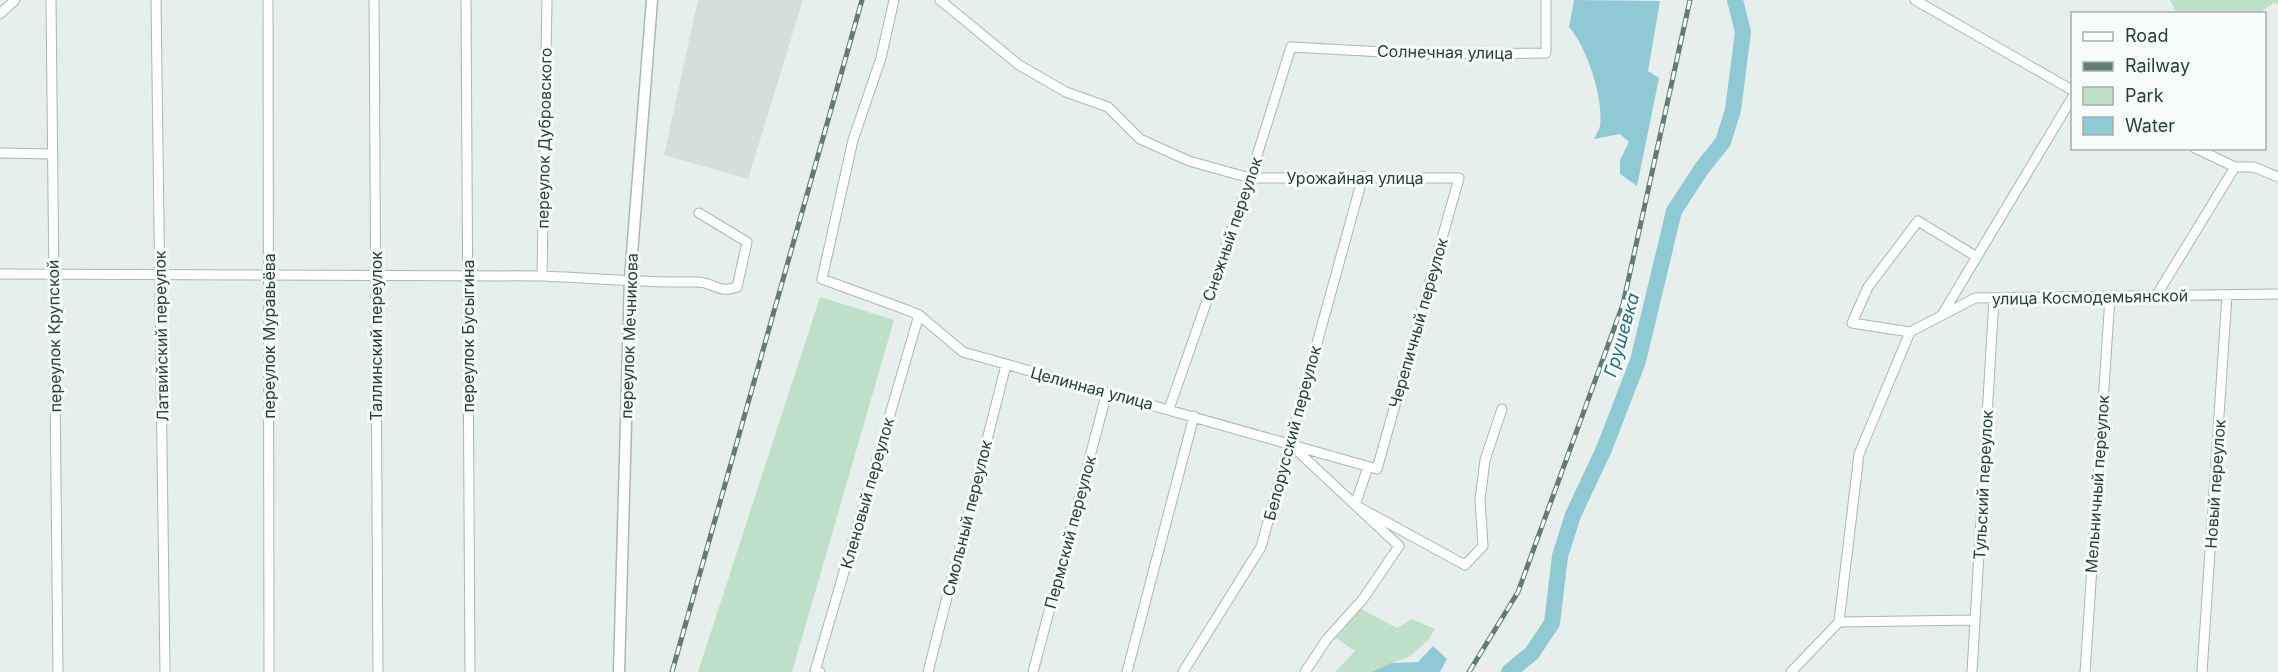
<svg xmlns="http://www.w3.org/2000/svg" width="2278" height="672" font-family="Inter,sans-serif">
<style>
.built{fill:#d4dfda}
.green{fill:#bfe0c8}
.water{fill:#8ec9d4}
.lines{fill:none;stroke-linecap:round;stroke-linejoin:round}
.river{stroke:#8ec9d4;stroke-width:16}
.minor-casing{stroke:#a8b8b2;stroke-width:11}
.tertiary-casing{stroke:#a8b8b2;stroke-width:13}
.minor{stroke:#fff;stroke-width:9}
.tertiary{stroke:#fff;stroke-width:10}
.rail-casing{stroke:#5f7d75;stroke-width:5}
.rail{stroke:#f7fbf9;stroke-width:3;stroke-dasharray:9;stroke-linecap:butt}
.labels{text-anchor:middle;stroke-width:6;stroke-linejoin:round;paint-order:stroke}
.street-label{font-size:16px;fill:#24423a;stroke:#f7fbf9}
.water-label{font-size:18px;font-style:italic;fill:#1c6f80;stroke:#f7fbf9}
</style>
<rect width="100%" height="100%" fill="#e6efeb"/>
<path class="built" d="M 698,0 L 803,0 L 748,179 L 664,155 Z"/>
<path class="green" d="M 2170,0 L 2278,0 L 2278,4 L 2274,3 L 2263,10 L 2261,13 L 2178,14 Z
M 820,297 L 894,320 L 792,672 L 698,672 Z
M 1361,609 L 1397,628 L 1412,619 L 1435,629 L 1428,640 L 1409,657 L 1391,663 L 1372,672 L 1335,672 L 1355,651 L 1336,638 Z"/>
<path class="water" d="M 1574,0 L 1660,1 L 1648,71 L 1659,78 L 1637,186 L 1620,174 L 1620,160 L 1629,142 L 1620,134 L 1594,139 C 1596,135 1599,130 1600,126 C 1604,99 1587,47 1569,27 Z
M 1433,646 L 1447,659 L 1440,672 L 1372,672 L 1391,663 L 1418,662 Z"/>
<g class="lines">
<path class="river" d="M 1509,672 L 1532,653 L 1552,623 L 1560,556 L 1573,515 L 1604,449 L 1638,361 L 1674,211 L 1702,168 L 1723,142 L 1733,110 L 1743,32 L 1735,0"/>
<defs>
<path id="minor" d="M 51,0 L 58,672
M 156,0 L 165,672
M 268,0 L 269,672
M 374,0 L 378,672
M 466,0 L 470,672
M 894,0 L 881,58 L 853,140 L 822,279 L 907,310 L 919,315 L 963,352 L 1377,469 L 1459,178 L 1250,178 L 1189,161 L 1140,139 L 1108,107 L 1066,92 L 1019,65 L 940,0
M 1915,0 L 2072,90
M 0,14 L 15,0
M 2195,148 L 2235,167 L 2254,167 L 2278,177
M 0,153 L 53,154
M 0,274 L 542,276 C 594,278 646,283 697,282 C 713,282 719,294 737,287 L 747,242 L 699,213
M 542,276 L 547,0
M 2156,296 L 2235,167
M 1942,315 L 2072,98
M 1910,332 L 1852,323 L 1868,287 L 1918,221 L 1977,257
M 1169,409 L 1250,178 L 1291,47 L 1420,54 L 1546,53 L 1546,0
M 1291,445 L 1399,546 L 1363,599 L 1327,639 L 1305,672
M 1368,467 L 1355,505 L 1465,565 L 1483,546 L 1480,500 L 1485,460 L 1502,409
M 1839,622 L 1975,620
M 820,672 L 815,671 L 919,315
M 928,672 L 1006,365
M 1033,672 L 1107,392
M 1127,672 L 1194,416
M 1183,672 L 1261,547 L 1363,176
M 1791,672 L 1839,622 L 1859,454 L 1910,332 L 1975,298 L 2278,294
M 1972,672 L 1994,298
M 2085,672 L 2110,297
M 2202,672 L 2227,295"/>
<path id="tertiary" d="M 619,672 L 630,279 L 652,0"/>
</defs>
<use href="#minor" class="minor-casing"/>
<use href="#tertiary" class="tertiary-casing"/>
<use href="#minor" class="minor"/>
<use href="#tertiary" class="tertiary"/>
<defs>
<path id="rail" d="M 672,672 L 862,0
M 1469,672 L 1518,592 L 1623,304 L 1690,0"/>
</defs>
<use href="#rail" class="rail-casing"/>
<use href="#rail" class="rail"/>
</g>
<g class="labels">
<g class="street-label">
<text transform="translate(1445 52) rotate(1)" y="6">Солнечная улица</text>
<text transform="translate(544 138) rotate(-89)" y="6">переулок Дубровского</text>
<text x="1355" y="184">Урожайная улица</text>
<text transform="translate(1232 229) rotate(-71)" y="6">Снежный переулок</text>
<text transform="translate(2090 297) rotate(-1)" y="6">улица Космодемьянской</text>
<text transform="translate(1418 323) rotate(-74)" y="6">Черепичный переулок</text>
<text transform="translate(54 336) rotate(-91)" y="6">переулок Крупской</text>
<text transform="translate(161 336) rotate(-91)" y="6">Латвийский переулок</text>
<text transform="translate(269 336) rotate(-90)" y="6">переулок Муравьёва</text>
<text transform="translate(376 336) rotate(-90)" y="6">Таллинский переулок</text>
<text transform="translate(468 336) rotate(-90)" y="6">переулок Бусыгина</text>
<text transform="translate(629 336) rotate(-88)" y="6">переулок Мечникова</text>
<text transform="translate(1092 388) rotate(15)" y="6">Целинная улица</text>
<text transform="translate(1292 433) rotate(-75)" y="6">Белорусский переулок</text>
<text transform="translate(2097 484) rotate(-86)" y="6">Мельничный переулок</text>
<text transform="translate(2215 484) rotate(-86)" y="6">Новый переулок</text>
<text transform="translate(1983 485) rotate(-87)" y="6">Тульский переулок</text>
<text transform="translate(867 493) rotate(-74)" y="6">Кленовый переулок</text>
<text transform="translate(967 518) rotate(-76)" y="6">Смольный переулок</text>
<text transform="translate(1070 532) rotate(-75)" y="6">Пермский переулок</text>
</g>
<g class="water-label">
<text transform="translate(1622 335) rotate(-74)" y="6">Грушевка</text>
</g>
</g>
<rect x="2071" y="12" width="195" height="138" fill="#f7fbf9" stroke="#a3b1ad" stroke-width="1.5"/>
<rect x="2083" y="32" width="30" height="9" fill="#ffffff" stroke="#a3b1ad" stroke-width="1.5"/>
<text x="2125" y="42" font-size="18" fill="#24423a">Road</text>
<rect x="2083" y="62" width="30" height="9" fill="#5f7d75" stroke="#a3b1ad" stroke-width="1.5"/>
<text x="2125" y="72" font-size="18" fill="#24423a">Railway</text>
<rect x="2083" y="87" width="30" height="18" fill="#bfe0c8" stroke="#a3b1ad" stroke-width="1.5"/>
<text x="2125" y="102" font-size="18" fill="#24423a">Park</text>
<rect x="2083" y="117" width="30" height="18" fill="#8ec9d4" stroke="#a3b1ad" stroke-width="1.5"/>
<text x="2125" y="132" font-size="18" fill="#24423a">Water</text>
</svg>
